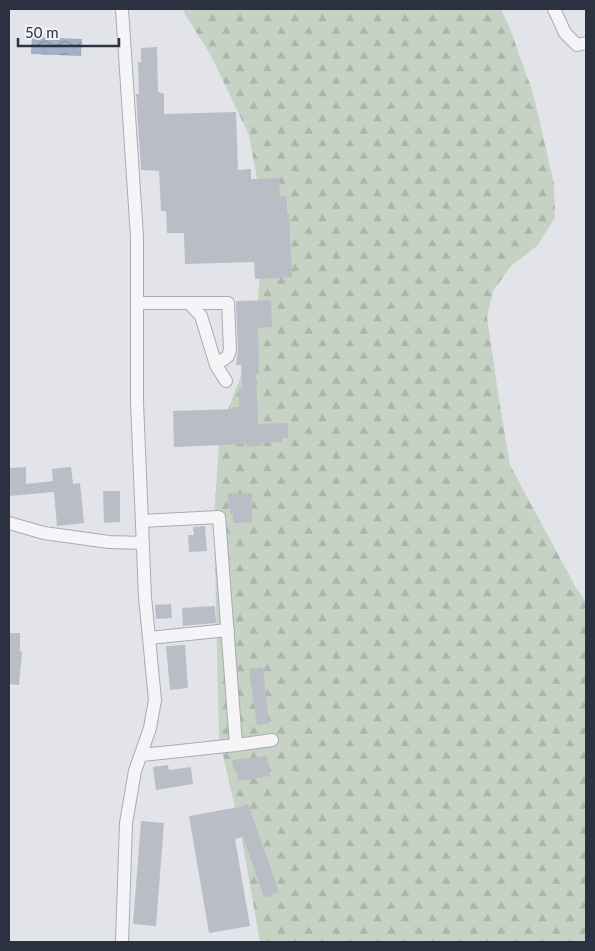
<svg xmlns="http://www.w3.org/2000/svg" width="595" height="951" font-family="Lato,sans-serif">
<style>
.forest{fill:url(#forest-firs)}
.water{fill:url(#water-waves)}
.building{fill:#babdc6}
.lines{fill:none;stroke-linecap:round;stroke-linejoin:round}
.minor-casing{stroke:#a7abb3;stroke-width:14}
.minor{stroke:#f5f5f8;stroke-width:12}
</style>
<defs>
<pattern id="forest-firs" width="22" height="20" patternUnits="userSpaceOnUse" patternTransform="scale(1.25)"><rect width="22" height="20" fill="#c6d3c4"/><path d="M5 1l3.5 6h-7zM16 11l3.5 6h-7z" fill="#aab6a9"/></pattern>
<pattern id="water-waves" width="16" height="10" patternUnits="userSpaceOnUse" patternTransform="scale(1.25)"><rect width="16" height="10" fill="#a0b0c6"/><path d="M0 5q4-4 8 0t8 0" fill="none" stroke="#8390a2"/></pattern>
</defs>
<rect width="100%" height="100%" fill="#e2e4e9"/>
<path class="forest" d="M 182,9 L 501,9 L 509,26 L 533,93 L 554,184 L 555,218 L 537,246 L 511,266 L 493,291 L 487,317 L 499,399 L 510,465 L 575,586 L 586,602 L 586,942 L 260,942 L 241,834 L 219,738 L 214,516 L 220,430 L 254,342 L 261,263 L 258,185 L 249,135 L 211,56 Z"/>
<path class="water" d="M 32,37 L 82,39 L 81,56 L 31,54 Z"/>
<path class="building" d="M 157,47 L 158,92 L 164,94 L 164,114 L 236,112 L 238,170 L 251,169 L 251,179 L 279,178 L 280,196 L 287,196 L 287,214 L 289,213 L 292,277 L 255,279 L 254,262 L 185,264 L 184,233 L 167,233 L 166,211 L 161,211 L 159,171 L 141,170 L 136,94 L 139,94 L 138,62 L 141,62 L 141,48 Z
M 271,300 L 272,327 L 258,328 L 259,374 L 256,374 L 258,424 L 288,423 L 288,438 L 282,438 L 282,442 L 261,443 L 261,446 L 247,447 L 247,444 L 174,447 L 173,411 L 233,409 L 233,407 L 239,407 L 239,388 L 242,388 L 241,365 L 236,365 L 238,350 L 236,301 Z
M 26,467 L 26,484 L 53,481 L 52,469 L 71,467 L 73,484 L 80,483 L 84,523 L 57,526 L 54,492 L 9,496 L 9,468 Z
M 103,491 L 120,491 L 120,522 L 104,523 Z
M 228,493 L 252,493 L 252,522 L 233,523 L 233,514 L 230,514 L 230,509 L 228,509 Z
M 205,526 L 207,551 L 189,552 L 188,535 L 194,535 L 193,527 Z
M 171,604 L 172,618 L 156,619 L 155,605 Z
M 215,606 L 216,623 L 183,626 L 182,608 Z
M 9,633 L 20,633 L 20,651 L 22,652 L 19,685 L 9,684 Z
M 185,645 L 188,688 L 170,690 L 166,646 Z
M 263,667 L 269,724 L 257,725 L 249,669 Z
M 267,756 L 270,776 L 238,781 L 237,770 L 234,770 L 232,760 Z
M 168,765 L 169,770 L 191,767 L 193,784 L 156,790 L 153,767 Z
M 248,804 L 279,892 L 264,897 L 243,837 L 235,839 L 250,926 L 209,933 L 189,816 L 239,807 Z
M 141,821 L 164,823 L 156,926 L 133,924 Z"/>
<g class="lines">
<defs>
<path id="minor" d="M 122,9 L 137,237 L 137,402 L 145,597 L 155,700 L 150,728 L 135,771 L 126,823 L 122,942
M 554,9 L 565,33 L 577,45 L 586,43
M 137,303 L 228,303 L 230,350 L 228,356 L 216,365 L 201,316 L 189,303
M 216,365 L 226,381
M 9,523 L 44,533 L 109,542 L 143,543
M 149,638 L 228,630
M 236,745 L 272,740
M 142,755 L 236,745 L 219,517 L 142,521"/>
</defs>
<use href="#minor" class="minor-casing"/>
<use href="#minor" class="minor"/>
</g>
<rect width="595" height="951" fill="none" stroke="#2b3140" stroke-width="20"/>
<path d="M18 38v8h101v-8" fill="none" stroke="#2b3140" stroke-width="2.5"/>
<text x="25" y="38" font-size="15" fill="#2b3140" stroke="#f2f3f7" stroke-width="4" paint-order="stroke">50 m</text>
</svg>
